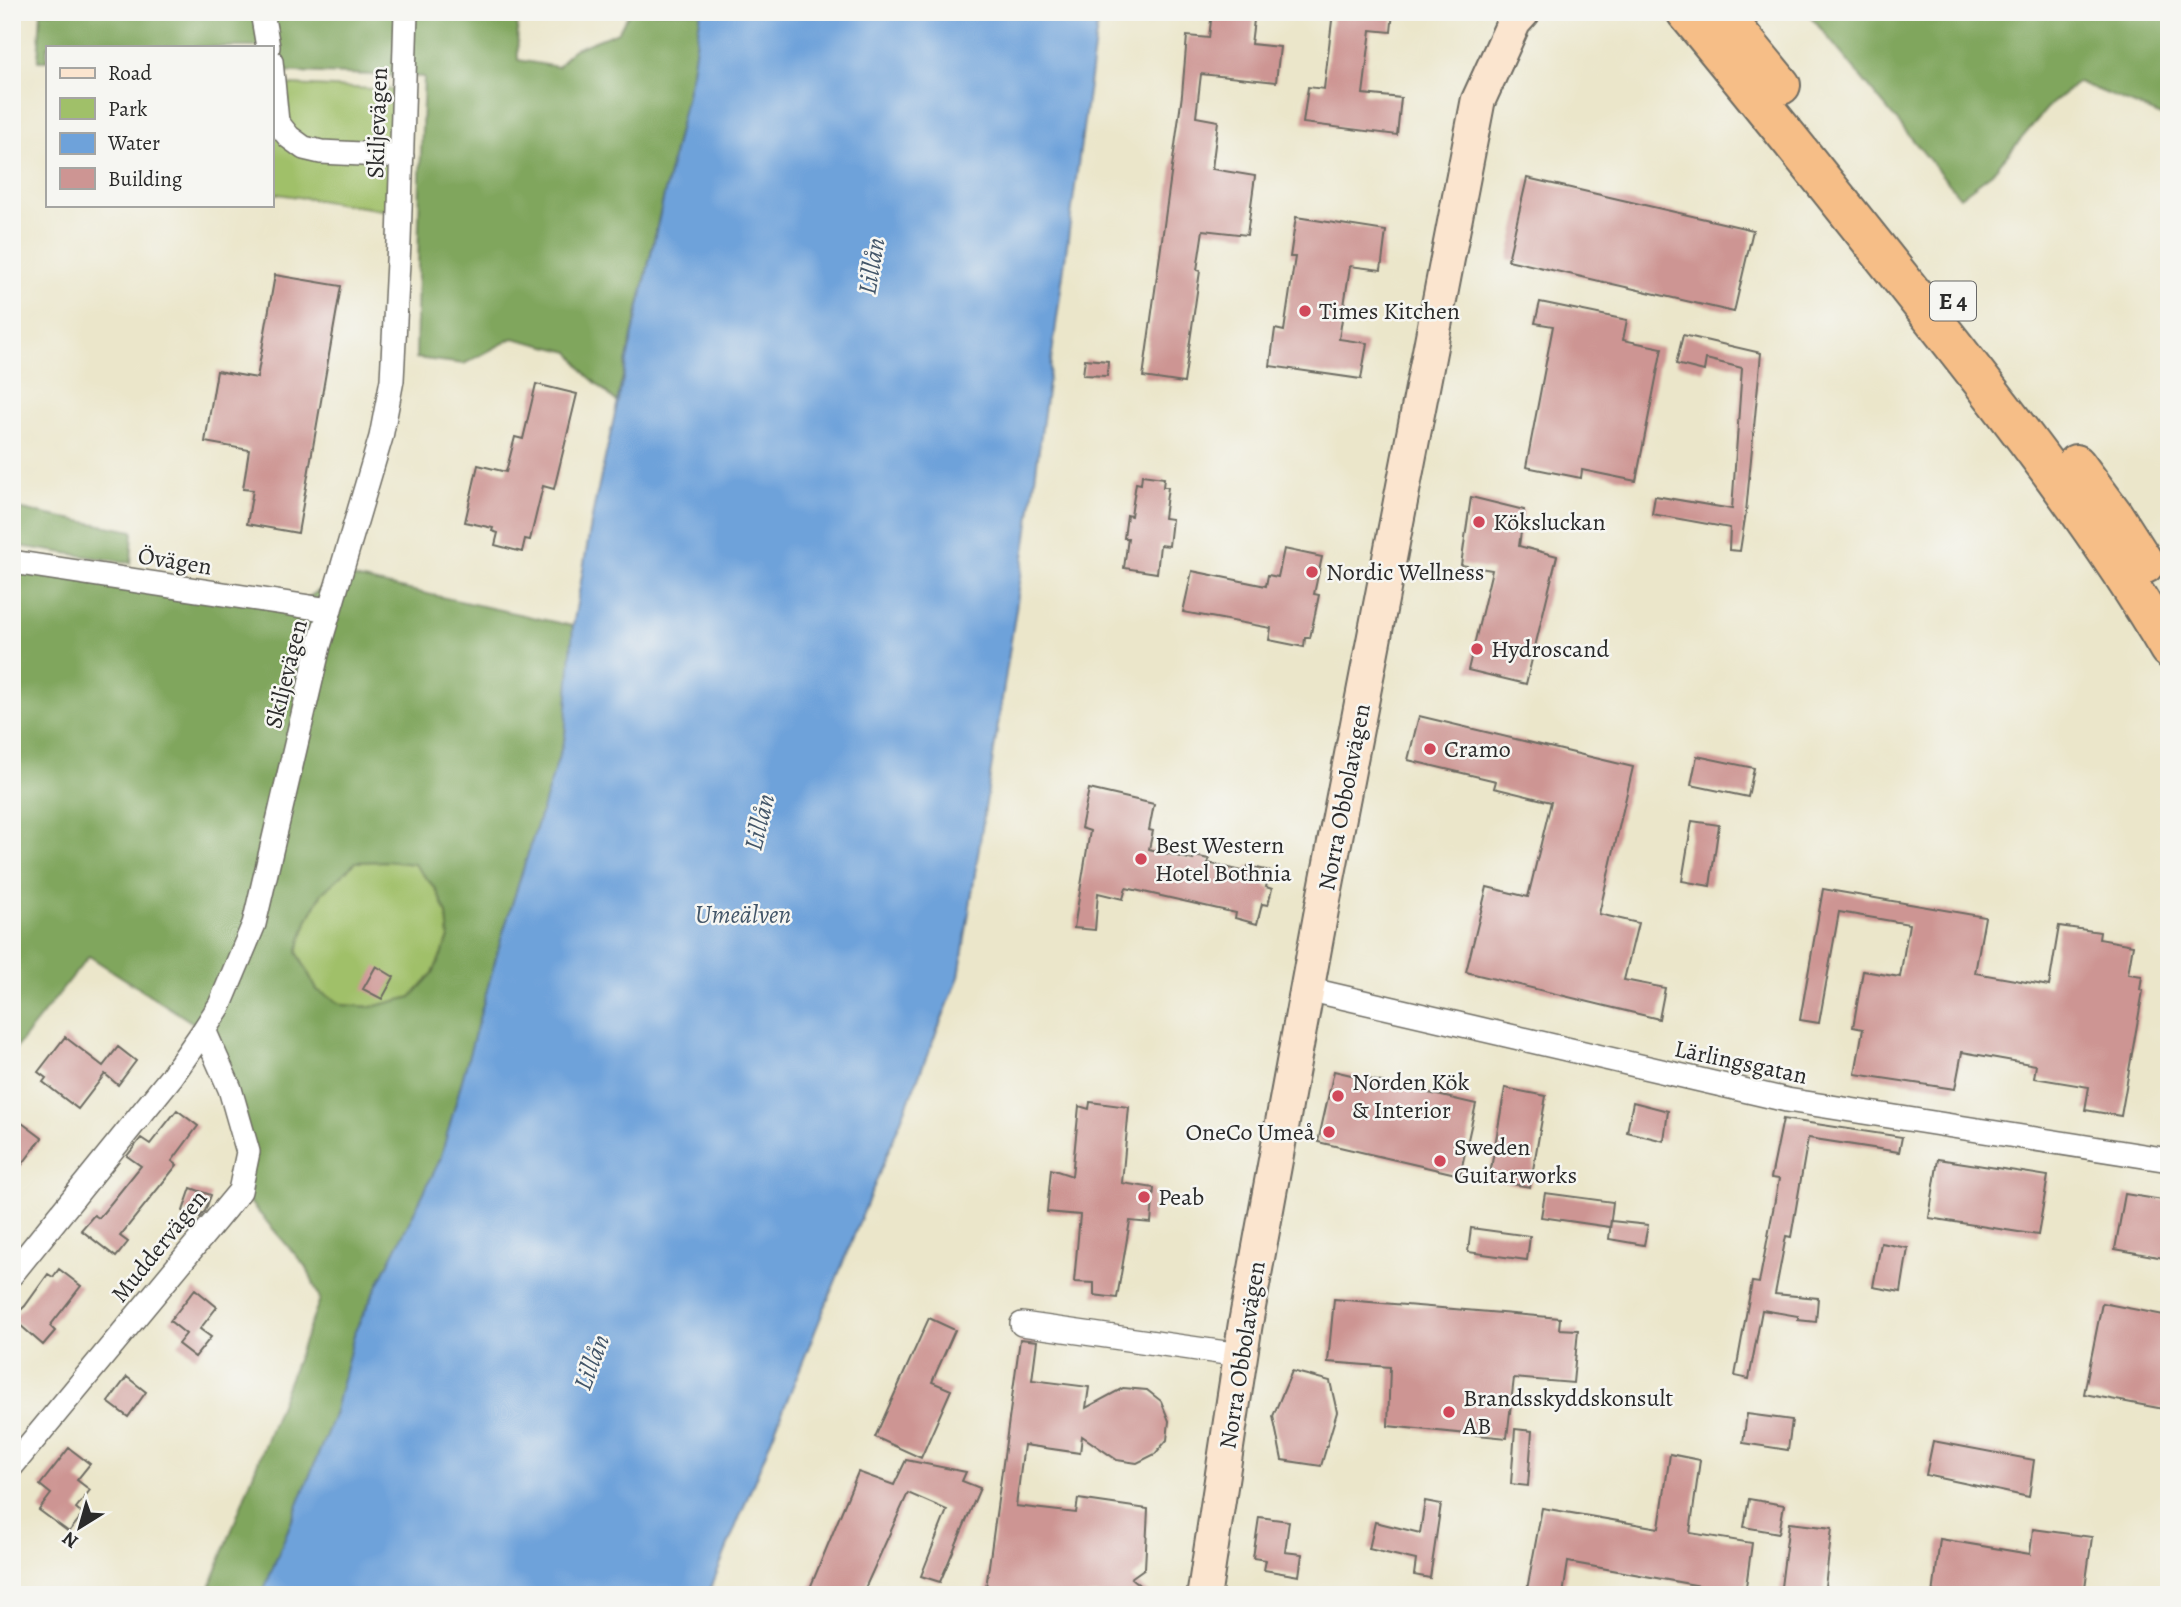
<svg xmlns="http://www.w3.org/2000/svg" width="2181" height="1607" font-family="Alegreya,serif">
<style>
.green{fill:#a0c069;stroke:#66764a;stroke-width:2}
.forest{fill:#80a65d;stroke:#566844;stroke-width:2;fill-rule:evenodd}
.water{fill:#6ea2da;stroke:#4c6682;stroke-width:2}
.building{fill:#cd9593}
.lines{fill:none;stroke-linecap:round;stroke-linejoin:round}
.street-casing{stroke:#6e6c63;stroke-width:26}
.secondary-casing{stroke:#6e6c63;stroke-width:37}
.highway-casing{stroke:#6e6c63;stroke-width:42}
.street{stroke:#fff;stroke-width:23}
.secondary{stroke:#fbe5cf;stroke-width:33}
.highway{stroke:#f6be87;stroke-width:38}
.poi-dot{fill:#d1495b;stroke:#f6f6f2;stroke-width:2.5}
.labels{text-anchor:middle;stroke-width:5;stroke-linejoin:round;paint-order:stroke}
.shield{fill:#f6f6f2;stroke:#686867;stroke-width:2}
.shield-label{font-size:23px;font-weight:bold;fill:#2b2b2b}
.street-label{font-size:24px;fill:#2b2b2b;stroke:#f6f6f2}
.poi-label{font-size:24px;fill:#2b2b2b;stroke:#f6f6f2;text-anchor:start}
.water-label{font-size:26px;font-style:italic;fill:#425568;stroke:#f6f6f2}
</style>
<rect width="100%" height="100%" fill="#f6f6f2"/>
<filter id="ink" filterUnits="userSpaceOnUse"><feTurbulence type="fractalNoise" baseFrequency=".0143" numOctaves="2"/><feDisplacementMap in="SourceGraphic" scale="14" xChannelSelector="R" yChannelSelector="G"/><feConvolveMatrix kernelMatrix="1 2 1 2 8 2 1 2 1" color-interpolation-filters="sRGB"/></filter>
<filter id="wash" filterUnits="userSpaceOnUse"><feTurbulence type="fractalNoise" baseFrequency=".00686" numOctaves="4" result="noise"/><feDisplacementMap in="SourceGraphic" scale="28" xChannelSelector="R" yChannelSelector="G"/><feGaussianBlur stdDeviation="1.57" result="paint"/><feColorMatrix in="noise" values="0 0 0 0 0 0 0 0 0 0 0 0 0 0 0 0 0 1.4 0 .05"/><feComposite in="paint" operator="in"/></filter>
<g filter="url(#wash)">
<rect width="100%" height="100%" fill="#ebe6ca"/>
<path class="green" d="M 271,84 L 393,90 L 389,211 L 271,193 Z
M 386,861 L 414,864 L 436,889 L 447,914 L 449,938 L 433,973 L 411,998 L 371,1007 L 343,1005 L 317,990 L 297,952 L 308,919 L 322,893 L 356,862 Z"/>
<path class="forest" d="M 41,12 L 517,12 L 518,60 L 558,67 L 572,50 L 618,32 L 630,12 L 701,12 L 692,72 L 617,402 L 586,374 L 570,352 L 513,338 L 464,364 L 416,358 L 420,177 L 424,77 L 271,71 L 271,47 L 47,47 L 47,61 L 38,61 Z
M 1807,12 L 2169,12 L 2169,119 L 2078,82 L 2049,106 L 1992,173 L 1960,197 Z
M 12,508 L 133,531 L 131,563 L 12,545 Z
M 12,562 L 296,606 L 341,575 L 573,626 L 565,737 L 502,936 L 440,1160 L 355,1331 L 334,1415 L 262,1595 L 207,1595 L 320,1299 L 307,1268 L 240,1191 L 248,1152 L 204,1030 L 89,956 L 12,1053 ZM 386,861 L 414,864 L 436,889 L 447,914 L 449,938 L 433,973 L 411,997 L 371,1007 L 343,1005 L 317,990 L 297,952 L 308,919 L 322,893 L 356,862 Z"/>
<path class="water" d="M 701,12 L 1099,12 L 1026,544 L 959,977 L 708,1595 L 262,1595 L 334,1415 L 355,1331 L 440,1160 L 502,936 L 565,737 L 573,626 L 594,507 L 692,72 Z"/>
<g id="blocks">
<path class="building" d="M 1212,12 L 1255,12 L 1251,44 L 1280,47 L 1276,82 L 1201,74 L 1196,117 L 1218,121 L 1212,169 L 1255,176 L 1247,235 L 1203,230 L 1197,270 L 1200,271 L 1184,383 L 1143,377 L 1182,95 L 1187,36 L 1209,38 Z
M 1333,12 L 1393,12 L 1391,32 L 1371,30 L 1363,94 L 1401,98 L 1397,135 L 1303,123 L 1308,87 L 1324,89 Z
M 1527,178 L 1753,230 L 1734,312 L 1508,260 Z
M 1296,217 L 1386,231 L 1381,270 L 1350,266 L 1339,339 L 1367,343 L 1361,379 L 1270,366 L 1275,329 L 1284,331 L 1295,257 L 1290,257 Z
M 275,275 L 341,286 L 298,533 L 247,524 L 253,490 L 243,489 L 249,450 L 205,442 L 217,371 L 257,378 Z
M 1540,302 L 1627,320 L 1623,340 L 1662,348 L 1636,481 L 1582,470 L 1581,478 L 1526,467 L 1553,326 L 1535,323 Z
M 1683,335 L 1761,353 L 1746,512 L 1740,551 L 1729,550 L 1730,528 L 1652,514 L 1655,496 L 1732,509 L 1742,368 L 1706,359 L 1704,371 L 1676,364 Z
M 1085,359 L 1108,361 L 1107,376 L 1083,375 Z
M 536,384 L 577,394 L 554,489 L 543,486 L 530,540 L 525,539 L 522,552 L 495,545 L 498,533 L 492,531 L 493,528 L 465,522 L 478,465 L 506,472 L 515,437 L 523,439 Z
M 1142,475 L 1164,478 L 1163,487 L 1168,487 L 1164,518 L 1172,519 L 1169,546 L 1160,545 L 1157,573 L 1124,568 L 1128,538 L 1124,538 L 1127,515 L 1131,516 L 1136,483 L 1141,484 Z
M 1471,497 L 1524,510 L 1519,546 L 1557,556 L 1526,684 L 1468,670 L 1492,570 L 1461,565 Z
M 1284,549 L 1322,557 L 1314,594 L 1319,595 L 1310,638 L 1305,638 L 1304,647 L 1269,640 L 1271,628 L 1183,612 L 1192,571 L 1266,586 L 1268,575 L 1278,577 Z
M 1419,716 L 1633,767 L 1599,914 L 1638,923 L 1624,980 L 1665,988 L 1659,1019 L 1466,972 L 1487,887 L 1528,897 L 1551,802 L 1494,788 L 1496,781 L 1408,760 Z
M 1697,756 L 1754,768 L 1748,797 L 1691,785 Z
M 1089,789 L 1154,804 L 1149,830 L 1153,831 L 1149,849 L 1193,860 L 1194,856 L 1209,859 L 1208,863 L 1246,872 L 1248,866 L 1270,871 L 1266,887 L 1272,889 L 1268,905 L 1262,904 L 1257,924 L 1235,918 L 1236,913 L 1126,888 L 1123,899 L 1098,893 L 1095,930 L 1074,928 L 1090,831 L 1081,828 Z
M 1692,821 L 1719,825 L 1710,886 L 1682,881 Z
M 1823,889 L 1985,917 L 1975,973 L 2049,986 L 2059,926 L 2100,932 L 2099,939 L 2133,945 L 2128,974 L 2142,976 L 2140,990 L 2143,991 L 2121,1116 L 2085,1110 L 2089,1087 L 2034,1078 L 2036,1065 L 1962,1052 L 1955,1089 L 1855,1074 L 1863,1029 L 1853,1027 L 1863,971 L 1900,977 L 1909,924 L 1839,912 L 1819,1023 L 1800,1020 Z
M 376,966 L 394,977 L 382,999 L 363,989 Z
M 65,1037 L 103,1066 L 118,1047 L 136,1061 L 118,1085 L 105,1074 L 78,1109 L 43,1082 L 46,1078 L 38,1072 Z
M 1334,1071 L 1476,1104 L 1460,1175 L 1318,1142 Z
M 1505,1088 L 1546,1096 L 1530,1187 L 1489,1180 Z
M 1090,1102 L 1129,1107 L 1122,1183 L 1154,1188 L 1151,1223 L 1130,1221 L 1117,1298 L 1094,1295 L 1094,1283 L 1074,1282 L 1080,1215 L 1047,1212 L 1051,1169 L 1072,1176 L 1079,1106 L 1089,1109 Z
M 1633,1102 L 1668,1111 L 1664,1141 L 1627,1132 Z
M 177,1110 L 198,1126 L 172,1161 L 177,1165 L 120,1236 L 128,1242 L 116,1257 L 81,1230 L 94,1215 L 99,1218 L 141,1166 L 127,1156 L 141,1138 L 150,1144 Z
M 1783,1119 L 1902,1137 L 1899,1152 L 1808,1138 L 1791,1237 L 1786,1236 L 1775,1294 L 1818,1298 L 1816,1322 L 1798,1320 L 1798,1316 L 1762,1310 L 1749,1379 L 1735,1376 L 1752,1282 L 1759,1283 L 1779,1179 L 1771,1178 Z
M 22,1123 L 42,1138 L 12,1178 L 12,1135 Z
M 1938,1159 L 2048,1176 L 2038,1235 L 1929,1218 Z
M 191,1188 L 211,1195 L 205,1211 L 200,1217 L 183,1211 Z
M 1545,1193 L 1613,1202 L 1610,1227 L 1541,1217 Z
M 2125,1194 L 2169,1201 L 2169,1259 L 2115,1249 Z
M 1611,1221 L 1648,1225 L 1644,1245 L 1609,1239 Z
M 1471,1228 L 1530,1236 L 1527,1260 L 1468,1252 Z
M 1881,1243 L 1908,1248 L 1901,1292 L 1873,1287 Z
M 59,1269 L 81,1286 L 50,1326 L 55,1331 L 43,1345 L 12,1318 L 25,1306 L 48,1274 L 53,1277 Z
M 195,1289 L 217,1307 L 200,1329 L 211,1337 L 195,1357 L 178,1344 L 186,1334 L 170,1321 Z
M 1334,1299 L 1560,1318 L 1559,1329 L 1578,1330 L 1573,1383 L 1514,1378 L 1507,1438 L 1388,1426 L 1390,1367 L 1328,1362 Z
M 2102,1303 L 2169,1316 L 2169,1410 L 2084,1394 Z
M 929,1318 L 955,1330 L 932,1382 L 951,1390 L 921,1458 L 875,1437 Z
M 1020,1339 L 1037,1341 L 1032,1380 L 1089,1387 L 1086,1408 L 1123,1388 L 1147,1390 L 1161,1401 L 1169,1421 L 1167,1440 L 1155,1454 L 1137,1463 L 1117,1460 L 1082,1436 L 1080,1453 L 1024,1445 L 1016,1506 L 1076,1513 L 1078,1499 L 1148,1509 L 1145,1568 L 1131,1578 L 1151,1595 L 985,1595 Z
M 1292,1371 L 1330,1381 L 1337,1412 L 1321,1466 L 1282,1460 L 1273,1416 Z
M 127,1377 L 146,1392 L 128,1417 L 108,1402 Z
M 1747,1414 L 1792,1420 L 1788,1450 L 1743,1443 Z
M 1515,1429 L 1532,1431 L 1528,1486 L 1511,1484 Z
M 1933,1441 L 2034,1460 L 2029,1497 L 1926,1475 Z
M 69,1448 L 90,1464 L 77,1480 L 90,1490 L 76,1508 L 83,1514 L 69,1532 L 39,1510 L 51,1494 L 40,1485 Z
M 1670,1454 L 1700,1460 L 1690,1533 L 1752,1543 L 1745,1594 L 1568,1562 L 1563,1595 L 1526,1595 L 1542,1508 L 1659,1528 Z
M 906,1460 L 966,1472 L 962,1481 L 980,1488 L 940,1582 L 921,1576 L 947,1510 L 908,1493 L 862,1595 L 823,1595 L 810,1588 L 858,1472 L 894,1485 Z
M 1749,1499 L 1784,1505 L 1779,1533 L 1744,1527 Z
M 1425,1501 L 1441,1504 L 1430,1578 L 1414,1575 L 1416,1560 L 1369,1549 L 1375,1522 L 1420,1533 Z
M 1259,1517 L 1289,1521 L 1285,1552 L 1302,1554 L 1299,1576 L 1264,1570 L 1266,1560 L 1253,1558 Z
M 1789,1523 L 1832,1528 L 1824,1595 L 1780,1595 Z
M 2033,1529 L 2092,1537 L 2084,1595 L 1933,1595 L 1940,1539 L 2030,1554 Z"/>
</g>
</g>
<g filter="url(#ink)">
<use href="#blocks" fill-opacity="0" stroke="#6e6c63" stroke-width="2"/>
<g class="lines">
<defs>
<path id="street" d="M 262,12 L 268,47
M 271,61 L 277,122 L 289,137 L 304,148 L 321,152 L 402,156
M 12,562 L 330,610
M 1307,989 L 1787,1100 L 2169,1160
M 12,1274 L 172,1076 L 204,1030 L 220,1005 L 254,924 L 319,646 L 381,437 L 392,380 L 399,242 L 406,12
M 1022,1324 L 1240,1355
M 12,1466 L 240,1191 L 248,1152 L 230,1089 L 204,1030"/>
<path id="secondary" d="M 1204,1595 L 1245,1326 L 1323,902 L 1478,101 L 1514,22 L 1523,12"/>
<path id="highway" d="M 1686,12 C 1767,110 1846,209 1925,309 C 2012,419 2098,529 2169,649
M 1721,12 L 1781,85
M 2076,464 L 2113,514 L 2145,564"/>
</defs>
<use href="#street" class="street-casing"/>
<use href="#secondary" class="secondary-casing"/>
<use href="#highway" class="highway-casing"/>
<use href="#street" class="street"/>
<use href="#secondary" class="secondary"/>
<use href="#highway" class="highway"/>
</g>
</g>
<g class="poi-dot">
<circle cx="1305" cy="311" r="7"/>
<circle cx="1479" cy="522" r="7"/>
<circle cx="1312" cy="572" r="7"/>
<circle cx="1477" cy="649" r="7"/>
<circle cx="1430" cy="749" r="7"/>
<circle cx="1141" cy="859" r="7"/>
<circle cx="1338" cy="1096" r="7"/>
<circle cx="1329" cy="1132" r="7"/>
<circle cx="1440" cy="1161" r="7"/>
<circle cx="1144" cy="1197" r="7"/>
<circle cx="1449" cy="1412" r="7"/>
</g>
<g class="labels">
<rect class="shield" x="1930" y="281.5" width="46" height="39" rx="5"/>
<g class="shield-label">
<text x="1953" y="309">E 4</text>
</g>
<g class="street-label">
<text transform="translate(377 123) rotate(-88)" y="8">Skiljevägen</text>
<text transform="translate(175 561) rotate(9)" y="8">Övägen</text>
<text transform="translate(286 674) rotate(-76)" y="8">Skiljevägen</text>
<text transform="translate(1344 797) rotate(-79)" y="8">Norra Obbolavägen</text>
<text transform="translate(1741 1062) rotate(12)" y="8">Lärlingsgatan</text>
<text transform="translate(159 1246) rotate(-51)" y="8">Muddervägen</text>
<text transform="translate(1242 1355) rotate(-81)" y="8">Norra Obbolavägen</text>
</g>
<g class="poi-label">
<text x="1319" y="319">Times Kitchen</text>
<text x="1493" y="530">Köksluckan</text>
<text x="1326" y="580">Nordic Wellness</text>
<text x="1491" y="657">Hydroscand</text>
<text x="1444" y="757">Cramo</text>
<text x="1155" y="853">Best Western<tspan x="1155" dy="28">Hotel Bothnia</tspan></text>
<text x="1352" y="1090">Norden Kök<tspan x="1352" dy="28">&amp; Interior</tspan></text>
<text x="1315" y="1140" text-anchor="end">OneCo Umeå</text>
<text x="1454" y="1155">Sweden<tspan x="1454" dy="28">Guitarworks</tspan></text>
<text x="1158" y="1205">Peab</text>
<text x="1463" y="1406">Brandsskyddskonsult<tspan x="1463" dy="28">AB</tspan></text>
</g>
<g class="water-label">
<text transform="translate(871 266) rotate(-80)" y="9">Lillån</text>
<text transform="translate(759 822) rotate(-76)" y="9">Lillån</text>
<text x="743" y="923">Umeälven</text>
<text transform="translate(591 1362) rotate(-69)" y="9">Lillån</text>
</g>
</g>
<rect width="2181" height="1607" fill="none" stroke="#f6f6f2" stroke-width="42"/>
<rect x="46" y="46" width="228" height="161" fill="#f6f6f2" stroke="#a5a5a2" stroke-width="2"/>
<rect x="60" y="68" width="35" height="10" fill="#fbe5cf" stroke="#a5a5a2" stroke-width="2"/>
<text x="108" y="80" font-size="21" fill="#2b2b2b">Road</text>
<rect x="60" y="98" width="35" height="21" fill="#a0c069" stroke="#a5a5a2" stroke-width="2"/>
<text x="108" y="116" font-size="21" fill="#2b2b2b">Park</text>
<rect x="60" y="133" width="35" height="21" fill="#6ea2da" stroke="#a5a5a2" stroke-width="2"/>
<text x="108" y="150" font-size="21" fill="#2b2b2b">Water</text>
<rect x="60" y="168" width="35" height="21" fill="#cd9593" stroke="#a5a5a2" stroke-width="2"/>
<text x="108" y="186" font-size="21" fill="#2b2b2b">Building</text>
<g transform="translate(80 1527) rotate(217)" stroke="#f6f6f2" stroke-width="5" paint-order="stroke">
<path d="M0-5L12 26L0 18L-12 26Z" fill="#2b2b2b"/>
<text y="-10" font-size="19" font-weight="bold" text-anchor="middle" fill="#2b2b2b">N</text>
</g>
</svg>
